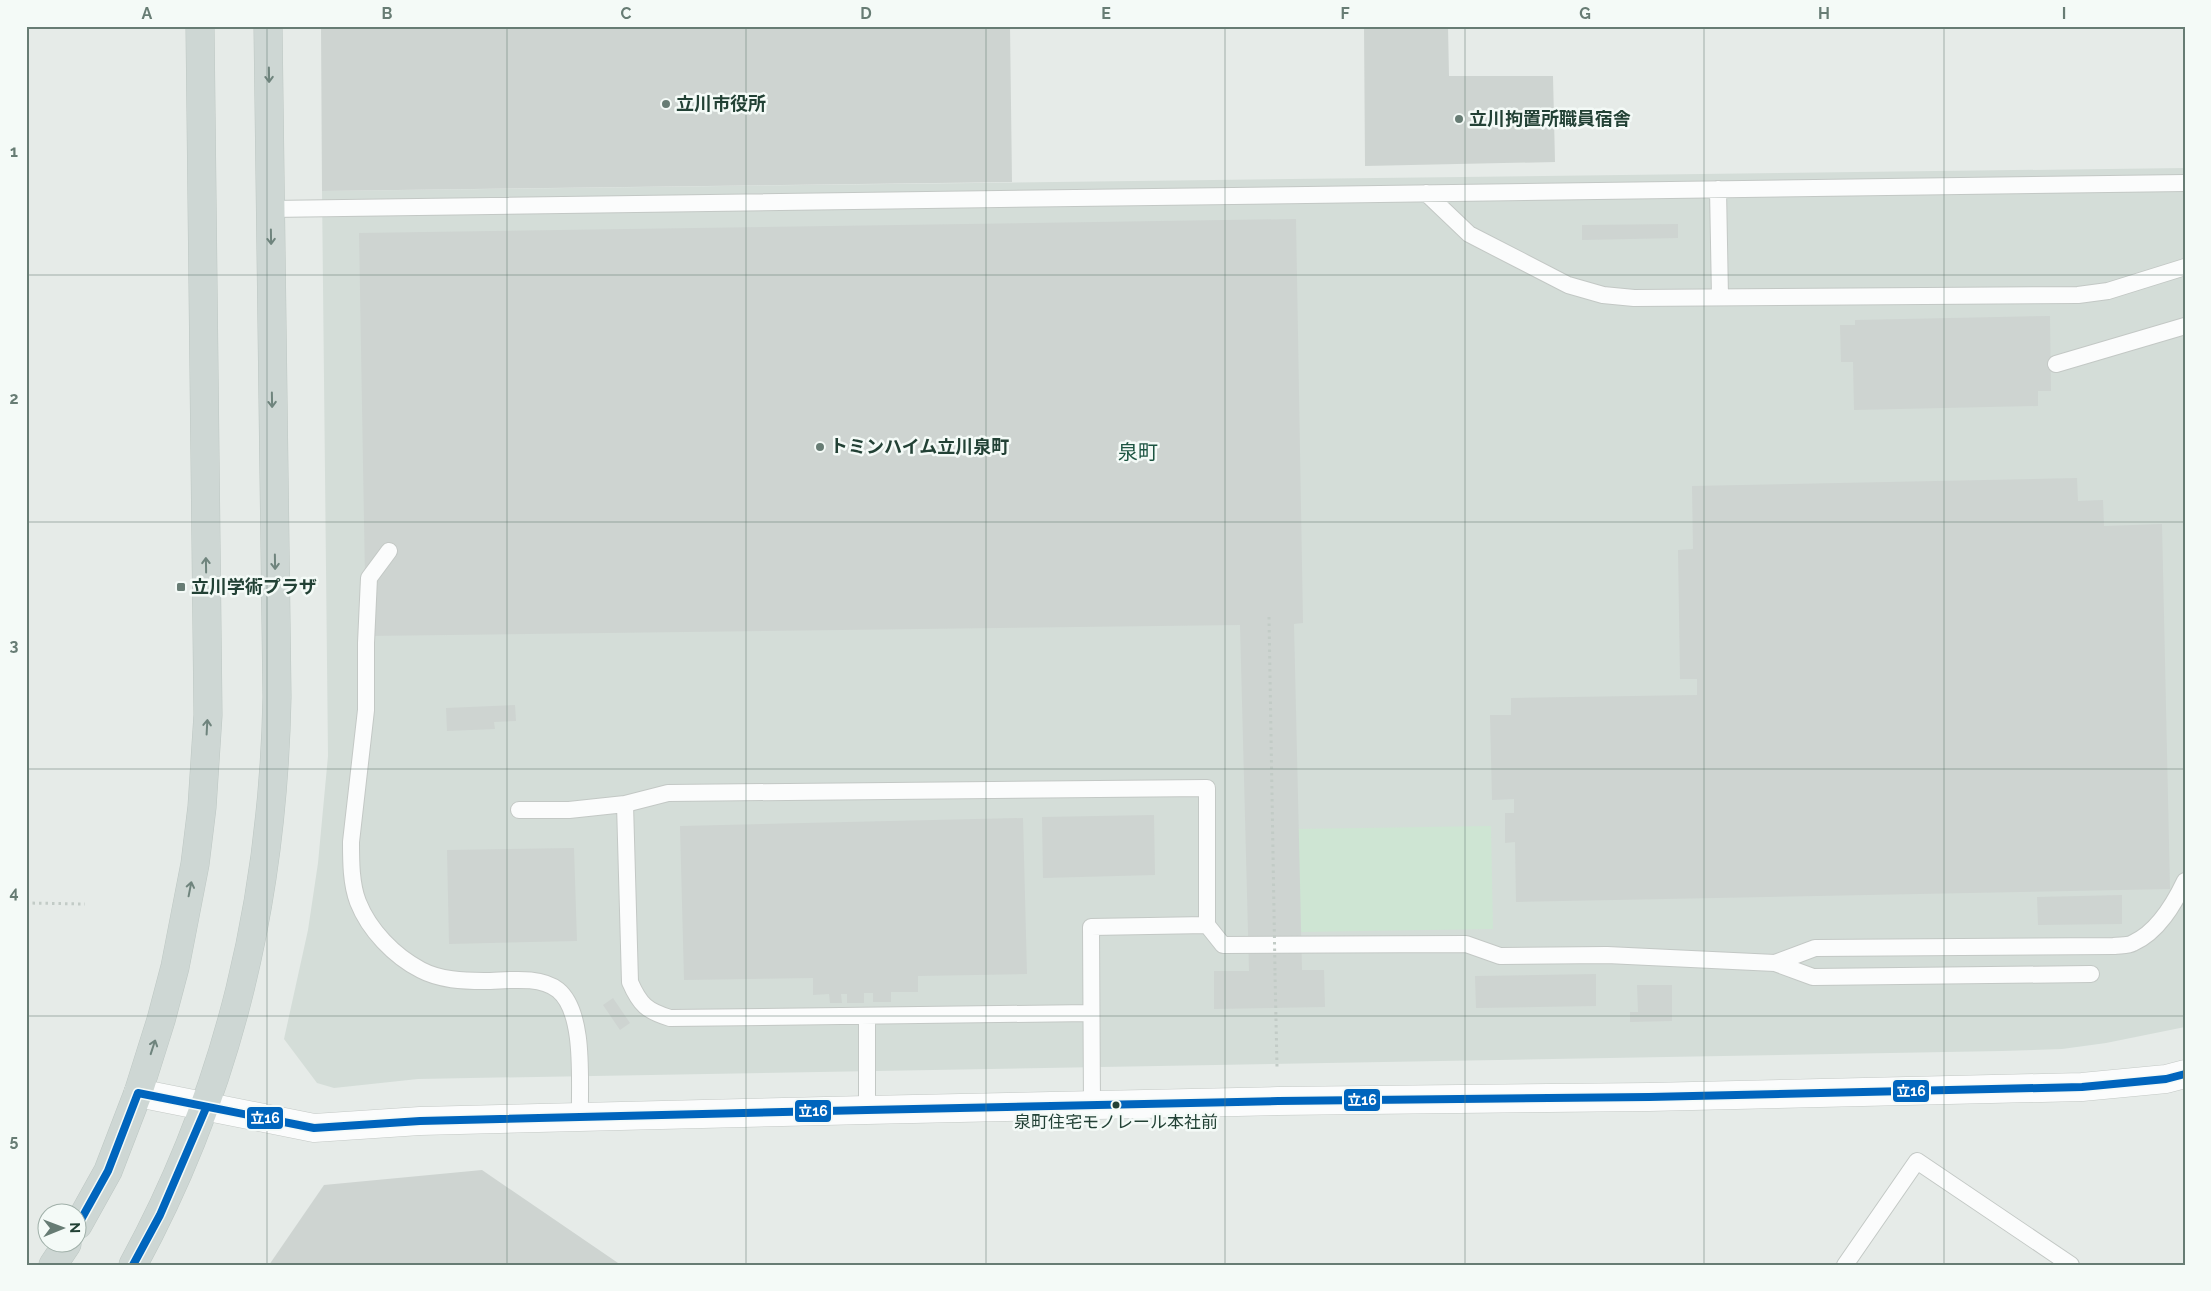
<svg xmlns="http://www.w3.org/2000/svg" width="2211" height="1291" font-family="Raleway,'Noto Sans JP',sans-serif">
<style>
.built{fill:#d4ddd8}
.green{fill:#cee5d3}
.building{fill:#ced4d1}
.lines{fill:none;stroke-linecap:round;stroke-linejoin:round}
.service-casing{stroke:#c3c8c5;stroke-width:18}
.tertiary-casing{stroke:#c3c8c5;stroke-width:29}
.primary-casing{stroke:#bdc7c3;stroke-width:29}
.path{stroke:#c2cbc6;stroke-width:3;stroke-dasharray:2.5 4;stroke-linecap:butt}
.service{stroke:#fbfcfc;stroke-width:16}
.tertiary{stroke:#fbfcfc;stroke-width:28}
.primary{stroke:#ced7d4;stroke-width:28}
.path-bridge{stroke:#c2cbc6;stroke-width:3;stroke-dasharray:2.5 4;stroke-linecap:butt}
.bus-1-casing{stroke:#f4faf7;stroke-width:11}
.bus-1{stroke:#0065bd;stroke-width:8}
.oneway{stroke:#6f847d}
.grid{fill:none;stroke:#677c74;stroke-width:1;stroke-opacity:0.55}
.poi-dot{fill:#677c74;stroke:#f4faf7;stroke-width:2}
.bus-dot{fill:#224135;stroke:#f4faf7;stroke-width:2}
.labels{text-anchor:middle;stroke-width:5;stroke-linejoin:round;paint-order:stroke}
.bus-label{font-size:17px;fill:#224135;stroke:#f4faf7}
.poi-label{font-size:18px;font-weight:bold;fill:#224135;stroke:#f4faf7;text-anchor:start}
.quarter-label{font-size:20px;fill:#1c5441;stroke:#f4faf7}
.line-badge{stroke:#f4faf7;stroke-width:2}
.badge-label{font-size:14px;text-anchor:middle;font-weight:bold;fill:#fff}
.neatline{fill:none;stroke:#677c74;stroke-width:2}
.grid-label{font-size:16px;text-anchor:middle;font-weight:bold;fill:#677c74}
</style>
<rect width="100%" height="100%" fill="#e6ebe8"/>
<path class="built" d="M 2185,168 L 2185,1027 L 2106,1043 L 2062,1049 L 2002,1051 L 418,1079 L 334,1088 L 317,1083 L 284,1039 L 308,930 L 318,863 L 328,756 L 322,191 Z"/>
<path class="green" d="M 1491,826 L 1493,929 L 1297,932 L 1295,829 Z"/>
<path class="building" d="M 321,26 L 1010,26 L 1012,182 L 322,191 Z
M 1364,26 L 1448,26 L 1449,76 L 1553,76 L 1555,162 L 1365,166 Z
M 1296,219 L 1303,623 L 1294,624 L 1302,970 L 1324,970 L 1325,1007 L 1214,1009 L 1214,971 L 1249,971 L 1240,625 L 366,636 L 359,233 Z
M 1678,224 L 1678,238 L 1582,240 L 1582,225 Z
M 2050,316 L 2051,391 L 2038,391 L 2038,406 L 1854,410 L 1853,362 L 1841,362 L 1840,325 L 1855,325 L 1855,320 Z
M 2077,478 L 2078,501 L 2103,500 L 2104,526 L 2162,524 L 2170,889 L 1516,902 L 1515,842 L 1505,843 L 1505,813 L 1514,813 L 1514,799 L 1492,800 L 1490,715 L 1511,715 L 1511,698 L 1697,695 L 1697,679 L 1680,679 L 1678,550 L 1693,549 L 1692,486 Z
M 515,705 L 516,721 L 494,722 L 495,729 L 447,731 L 446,708 Z
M 1154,815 L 1155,875 L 1043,878 L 1042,817 Z
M 1023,818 L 1027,974 L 918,976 L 918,992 L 891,992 L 891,1002 L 873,1002 L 873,993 L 864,993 L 864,1003 L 847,1003 L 847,994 L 841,994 L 842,1003 L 830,1003 L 829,994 L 813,995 L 813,978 L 684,980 L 680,826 Z
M 574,848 L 577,941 L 449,944 L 447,850 Z
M 2122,895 L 2122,924 L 2038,925 L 2037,897 Z
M 1596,974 L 1596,1006 L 1476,1008 L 1475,976 Z
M 1637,985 L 1672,985 L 1672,1021 L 1630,1022 L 1630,1012 L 1638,1012 Z
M 613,998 L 630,1023 L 620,1030 L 603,1005 Z
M 482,1170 L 621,1265 L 269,1265 L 324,1185 Z"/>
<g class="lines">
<defs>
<path id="service" d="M 1718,189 L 1720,297
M 1426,193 L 1469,234 L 1568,285 L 1603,295 L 1634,298 L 2078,295 L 2108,291 L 2185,267
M 270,209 L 2185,183
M 2056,364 L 2185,326
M 389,551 L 369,578 L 366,643 L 366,710 L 351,842 C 351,861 351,884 358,902 C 369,930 394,956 421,970 C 440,980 463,981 484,981 C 506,981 539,975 558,990 C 586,1013 579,1084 580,1118
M 625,804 L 630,982 C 640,1005 647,1011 670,1018 L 1091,1013
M 519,810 L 569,810 L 625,804 L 668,793 L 1207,788 L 1207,925 L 1091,927 L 1092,1106
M 1207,925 L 1223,945 L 1466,944 L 1500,956 L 1607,955 L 1775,963 L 1815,948 L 2114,946 C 2120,945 2128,946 2133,943 C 2158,932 2174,904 2185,881
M 1775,963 L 1813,977 L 2091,974
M 867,1110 L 867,1017
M 1845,1265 L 1917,1161 L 2071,1265"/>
<path id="tertiary" d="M 138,1093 L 314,1128 L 420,1121 L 867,1110 L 1278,1101 L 1649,1097 L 2082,1087 L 2166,1079 L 2185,1074"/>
<path id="primary" d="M 78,1225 L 108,1171 L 138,1093 L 161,1020 L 175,967 L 195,864 L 202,807 L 208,715 L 200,26
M 53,1265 L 67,1244
M 133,1265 C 230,1087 273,898 277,697 L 268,26"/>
</defs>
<use href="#service" class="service-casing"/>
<use href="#tertiary" class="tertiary-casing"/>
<use href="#primary" class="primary-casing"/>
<path class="path" d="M 26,903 L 85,904
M 1275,973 L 1277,1067"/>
<use href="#service" class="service"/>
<use href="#tertiary" class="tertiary"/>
<use href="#primary" class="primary"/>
<path class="path-bridge" d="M 1269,617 L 1275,971"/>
<defs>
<path id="bus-1" d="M 78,1225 L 108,1171 L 138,1093 L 314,1128 L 420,1121 L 867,1110 L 1278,1101 L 1649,1097 L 2082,1087 L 2166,1079 L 2185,1074
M 133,1265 L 160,1215 L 206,1108"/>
</defs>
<use href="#bus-1" class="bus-1-casing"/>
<use href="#bus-1" class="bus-1"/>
</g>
<defs><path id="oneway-shaft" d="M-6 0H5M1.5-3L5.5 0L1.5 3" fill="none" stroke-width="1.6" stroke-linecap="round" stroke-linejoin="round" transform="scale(1.25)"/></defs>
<g class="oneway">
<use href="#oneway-shaft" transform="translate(269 75) rotate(89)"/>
<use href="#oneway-shaft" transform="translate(271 237) rotate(89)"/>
<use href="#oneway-shaft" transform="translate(272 400) rotate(89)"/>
<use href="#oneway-shaft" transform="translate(275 562) rotate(89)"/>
<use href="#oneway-shaft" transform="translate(206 565) rotate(-91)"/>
<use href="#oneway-shaft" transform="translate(207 727) rotate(-87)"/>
<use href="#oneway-shaft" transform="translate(190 889) rotate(-79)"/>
<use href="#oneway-shaft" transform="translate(153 1047) rotate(-72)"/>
</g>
<path class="grid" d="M 267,26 L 267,1265M 507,26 L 507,1265M 746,26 L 746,1265M 986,26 L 986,1265M 1225,26 L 1225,1265M 1465,26 L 1465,1265M 1704,26 L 1704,1265M 1944,26 L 1944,1265M 26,275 L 2185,275M 26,522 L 2185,522M 26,769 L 2185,769M 26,1016 L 2185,1016"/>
<g class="poi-dot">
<circle cx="666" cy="104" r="5"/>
<circle cx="1459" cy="119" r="5"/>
<circle cx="820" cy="447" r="5"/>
<rect x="176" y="582" width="10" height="10" rx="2.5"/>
</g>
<circle class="bus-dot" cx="1116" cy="1105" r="4.5"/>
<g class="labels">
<g class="bus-label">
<text x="1116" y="1128">泉町住宅モノレール本社前</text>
</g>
<g class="poi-label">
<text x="676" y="110">立川市役所</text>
<text x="1469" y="125">立川拘置所職員宿舎</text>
<text x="830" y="453">トミンハイム立川泉町</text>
<text x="191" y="593">立川学術プラザ</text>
</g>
<g class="quarter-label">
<text x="1138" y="459">泉町</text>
</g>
</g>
<g class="line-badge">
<rect x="1892" y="1079" width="38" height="24" rx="5" fill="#0065bd"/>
<rect x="1343" y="1088" width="38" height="24" rx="5" fill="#0065bd"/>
<rect x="794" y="1099" width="38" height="24" rx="5" fill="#0065bd"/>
<rect x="246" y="1106" width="38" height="24" rx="5" fill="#0065bd"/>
</g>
<g class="badge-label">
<text x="1911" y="1096">立16</text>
<text x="1362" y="1105">立16</text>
<text x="813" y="1116">立16</text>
<text x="265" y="1123">立16</text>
</g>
<rect width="2211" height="1291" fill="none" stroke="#f4faf7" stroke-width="55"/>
<g transform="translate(62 1228) rotate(89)"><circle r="24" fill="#f4faf7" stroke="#a0b0a9"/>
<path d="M0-4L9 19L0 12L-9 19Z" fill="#677c74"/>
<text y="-8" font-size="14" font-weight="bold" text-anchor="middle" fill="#224135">N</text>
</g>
<rect x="28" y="28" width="2156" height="1236" class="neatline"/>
<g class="grid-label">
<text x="147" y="19">A</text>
<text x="387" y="19">B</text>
<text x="626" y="19">C</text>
<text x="866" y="19">D</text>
<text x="1106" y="19">E</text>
<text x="1345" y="19">F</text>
<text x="1585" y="19">G</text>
<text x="1824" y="19">H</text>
<text x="2064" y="19">I</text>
<text x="14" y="157">1</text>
<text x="14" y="404">2</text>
<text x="14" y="651">3</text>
<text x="14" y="898">4</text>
<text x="14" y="1146">5</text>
</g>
</svg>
